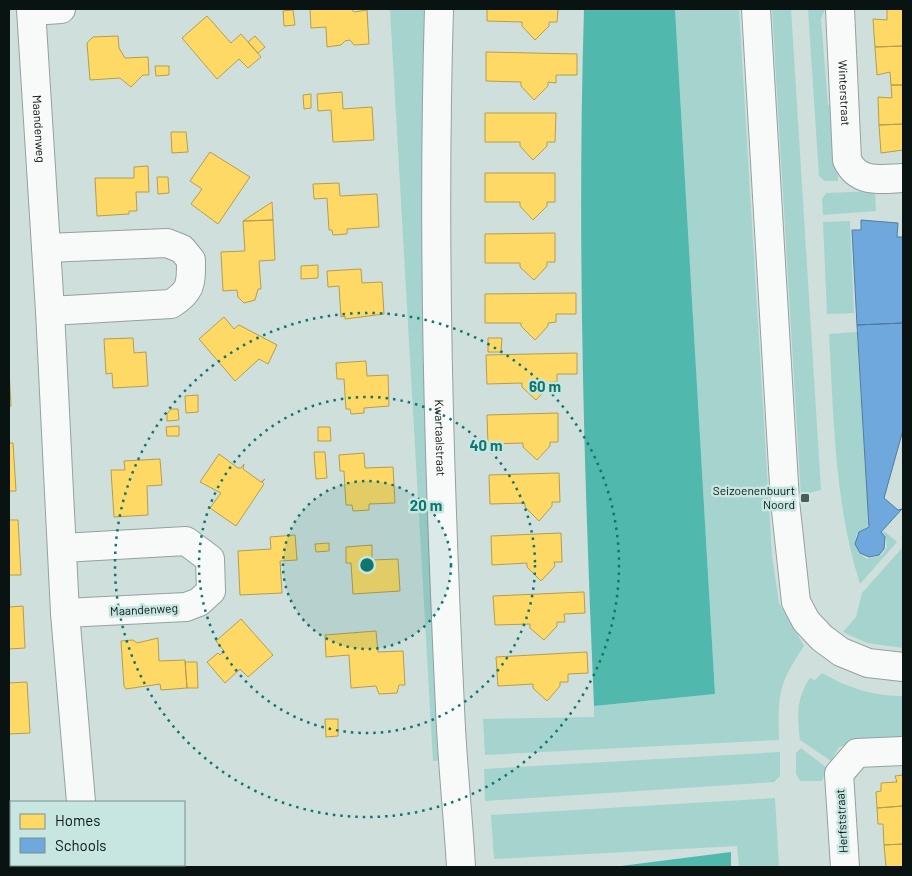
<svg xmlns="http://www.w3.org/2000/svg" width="912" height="876" font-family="Barlow,sans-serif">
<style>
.green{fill:#a4d4cd}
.water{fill:#51b8ad}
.homes{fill:#ffd966;stroke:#b59e4d}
.schools{fill:#6fa8dc;stroke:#507c9f}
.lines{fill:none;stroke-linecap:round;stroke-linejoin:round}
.minor-casing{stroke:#94a1a0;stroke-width:30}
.minor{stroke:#f8fafa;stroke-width:28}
.ring{fill:none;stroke:#0f766e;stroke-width:2.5;stroke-dasharray:2.5 5}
.poi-dot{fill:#4e5b59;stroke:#c7e6e1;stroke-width:2}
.labels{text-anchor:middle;stroke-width:5;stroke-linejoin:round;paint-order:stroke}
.street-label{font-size:12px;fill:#091412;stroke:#c7e6e1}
.poi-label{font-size:12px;fill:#091412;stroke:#c7e6e1;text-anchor:end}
.centre{fill:#0f766e;stroke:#c7e6e1;stroke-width:2.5}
.ring-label{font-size:15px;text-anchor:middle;font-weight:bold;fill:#0f766e;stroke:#c7e6e1;stroke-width:5;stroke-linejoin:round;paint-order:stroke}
</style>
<rect width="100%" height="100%" fill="#cedfdc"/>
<path class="green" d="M 390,9 L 427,9 L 442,760 L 433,761 Z
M 675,9 L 739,9 L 772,556 L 779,603 L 804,646 C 778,685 778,694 779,740 L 485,755 L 483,719 L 594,717 L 594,706 L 715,694 Z
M 772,9 L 791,9 L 821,490 L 801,495 Z
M 808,9 L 825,9 L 821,19 L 828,105 L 835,104 L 838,181 L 825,181 L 819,176 Z
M 875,191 L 876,211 L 823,215 L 822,199 L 826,193 Z
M 850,221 L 854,313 L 827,314 L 823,222 Z
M 857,332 L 869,525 L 856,535 L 858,552 L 867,559 L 882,555 L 887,547 L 886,538 L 880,535 L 884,531 L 897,542 L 860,584 C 834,501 834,420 829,334 Z
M 903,547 L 903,648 L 867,643 L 843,632 L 856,617 L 862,593 Z
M 822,673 C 848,688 873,696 903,696 L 903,740 L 854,743 L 839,747 L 831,761 L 800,740 C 797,717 796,698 810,678 L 815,680 Z
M 801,748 L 827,768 L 822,781 L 800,781 L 796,774 L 796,753 Z
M 780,752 L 780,776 L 774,782 L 485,801 L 484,769 Z
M 775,798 L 779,867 L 739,867 L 737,846 L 494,859 L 491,815 Z
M 9,844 L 11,844 L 11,865 L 66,865 L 66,867 L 9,867 Z"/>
<path class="water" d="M 584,9 L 675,9 L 715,694 L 594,706 C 584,474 577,241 584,9 Z
M 731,852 L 731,867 L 613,867 Z"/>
<path class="homes" d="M 310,9 L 351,9 L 354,12 L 367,10 L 369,44 L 354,45 L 350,40 L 345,41 L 341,45 L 327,47 L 326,27 L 311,28 Z
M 487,9 L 558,9 L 557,22 L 549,22 L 549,26 L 535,40 L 522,26 L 522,22 L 487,21 Z
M 887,9 L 903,9 L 903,46 L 875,47 L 873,19 L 887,20 Z
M 293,10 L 295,25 L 284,26 L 283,11 Z
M 207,16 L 231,43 L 241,34 L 261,57 L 248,68 L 239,59 L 217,79 L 182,38 Z
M 118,36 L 119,48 L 125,58 L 148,57 L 149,75 L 143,75 L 131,87 L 120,78 L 90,80 L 87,43 L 93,37 Z
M 255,36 L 265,47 L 258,53 L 248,42 Z
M 903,46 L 903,85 L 891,85 L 890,72 L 877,75 L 875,47 Z
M 486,52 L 577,54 L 577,75 L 556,75 L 556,83 L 548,82 L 548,86 L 534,100 L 521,86 L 521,82 L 486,81 Z
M 155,66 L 169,66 L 169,75 L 156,76 Z
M 891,85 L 903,85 L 903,124 L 879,125 L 878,97 L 892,98 Z
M 342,92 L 343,109 L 372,107 L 374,140 L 333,142 L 331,110 L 318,111 L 317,94 Z
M 311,94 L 311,108 L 304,109 L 303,95 Z
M 485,113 L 556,113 L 555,142 L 547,142 L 547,146 L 533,160 L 520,146 L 520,142 L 485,142 Z
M 903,124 L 903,150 L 881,153 L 879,125 Z
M 171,132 L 186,132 L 188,152 L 172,153 Z
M 210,152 L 250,177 L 218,224 L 191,204 L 202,189 L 190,181 Z
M 148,166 L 149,192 L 136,192 L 137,211 L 129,211 L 129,214 L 97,216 L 95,178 L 134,178 L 134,167 Z
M 485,173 L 555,173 L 555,202 L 547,202 L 547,206 L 533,220 L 520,206 L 520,202 L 485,202 Z
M 157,177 L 168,177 L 169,193 L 158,194 Z
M 339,183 L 340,196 L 377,194 L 379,227 L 347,229 L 347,234 L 333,235 L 332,230 L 329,230 L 327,198 L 314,199 L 313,184 Z
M 272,202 L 273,220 L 243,221 Z
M 273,220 L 275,260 L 259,261 L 261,289 L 258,289 L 255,300 L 244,303 L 238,297 L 237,290 L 223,291 L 221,252 L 245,251 L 243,221 Z
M 555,233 L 555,262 L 547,262 L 547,266 L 534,280 L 520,267 L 520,263 L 485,263 L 485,234 Z
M 318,265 L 318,278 L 301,279 L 301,266 Z
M 361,269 L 362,283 L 382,282 L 384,314 L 345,319 L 345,316 L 341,317 L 339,286 L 328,287 L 327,271 Z
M 576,293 L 576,314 L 556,314 L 556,322 L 548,323 L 548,326 L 535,340 L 521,326 L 521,323 L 485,323 L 485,294 Z
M 224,317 L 234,329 L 239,325 L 277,345 L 268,364 L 259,359 L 235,381 L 199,339 Z
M 133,338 L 134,353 L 146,352 L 148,386 L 113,388 L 112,373 L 106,374 L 104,339 Z
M 488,338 L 502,338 L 501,352 L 488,352 Z
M 577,353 L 577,374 L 557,374 L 557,382 L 549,382 L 549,386 L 536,400 L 522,387 L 522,383 L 487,384 L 486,355 Z
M 366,361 L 367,376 L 388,375 L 389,406 L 364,408 L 364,413 L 351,414 L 350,409 L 346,409 L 344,379 L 337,379 L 336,363 Z
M 9,371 L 11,406 L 9,407 Z
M 198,395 L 198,412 L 186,413 L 185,396 Z
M 171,409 L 178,409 L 179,420 L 167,421 L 167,414 Z
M 558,413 L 558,442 L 550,442 L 550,446 L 537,460 L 523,447 L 523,443 L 488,444 L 487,415 Z
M 179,426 L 179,436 L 167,436 L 166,427 Z
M 318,427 L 330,427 L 331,441 L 318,441 Z
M 9,443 L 13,443 L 16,491 L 9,491 Z
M 314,452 L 325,452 L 327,478 L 316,479 Z
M 364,453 L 365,468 L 393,467 L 395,503 L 369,504 L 369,510 L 353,511 L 352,505 L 346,505 L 344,471 L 340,471 L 339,455 Z
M 219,454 L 238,468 L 241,468 L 244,464 L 243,469 L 261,482 L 265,479 L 262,482 L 264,484 L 236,526 L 210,508 L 221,493 L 200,482 Z
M 160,459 L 162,485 L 147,486 L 148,515 L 114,517 L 111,470 L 125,470 L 124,461 Z
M 559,473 L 560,502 L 552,502 L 552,506 L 539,521 L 525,507 L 525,503 L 490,504 L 489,475 Z
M 9,520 L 18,520 L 21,575 L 9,575 Z
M 561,533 L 562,562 L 554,562 L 555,566 L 541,581 L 527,567 L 527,563 L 492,565 L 491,536 Z
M 295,535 L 297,560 L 280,561 L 282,593 L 240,595 L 238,551 L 271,549 L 270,537 Z
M 329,543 L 329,551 L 316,552 L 315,544 Z
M 372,545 L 372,560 L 398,559 L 400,591 L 353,594 L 351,563 L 346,563 L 346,547 Z
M 584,592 L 585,613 L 564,614 L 565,622 L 557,622 L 557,626 L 544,640 L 530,628 L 530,624 L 495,625 L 493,596 Z
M 23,606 L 25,648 L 9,649 L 9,607 Z
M 241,619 L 273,655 L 248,677 L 240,669 L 225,683 L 207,662 L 218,653 L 220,655 L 224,651 L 216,641 Z
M 376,631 L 378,652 L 403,651 L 405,685 L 399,685 L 397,693 L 379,694 L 376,686 L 351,688 L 349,655 L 326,657 L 325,635 Z
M 158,638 L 159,661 L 185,660 L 187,688 L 161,690 L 160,684 L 126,689 L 124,686 L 121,641 L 133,640 L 137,643 Z
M 587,652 L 588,673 L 568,674 L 568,682 L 560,682 L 560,686 L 547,701 L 533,688 L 533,684 L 498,686 L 496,657 Z
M 185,662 L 197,662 L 198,688 L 187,688 Z
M 27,682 L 30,733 L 9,734 L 9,683 Z
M 325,719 L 338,719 L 338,736 L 326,737 Z
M 903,775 L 903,806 L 877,808 L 876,792 L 881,791 L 881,783 L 897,782 L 895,776 Z
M 903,806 L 903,844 L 884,845 L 883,824 L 878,824 L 877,808 Z
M 903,844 L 903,867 L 881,867 L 886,867 L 884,845 Z"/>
<path class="schools" d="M 861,220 L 898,223 L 897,237 L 903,237 L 903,323 L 857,325 L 852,230 L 861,230 Z
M 903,323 L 903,430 L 884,498 L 898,510 L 902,509 L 881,532 L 885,537 L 884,549 L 879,555 L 869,557 L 860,553 L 855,544 L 859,532 L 869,527 L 857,325 Z"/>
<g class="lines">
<defs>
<g id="minor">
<path id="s1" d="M 31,9 L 50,311 L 65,613 L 81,802"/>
<path id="s2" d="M 439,9 C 432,242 439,475 450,708 C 452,761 458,814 461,867"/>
<path d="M 756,9 L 785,501 L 796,602 L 806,621 L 822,638 L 841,652 L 868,663 L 903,667"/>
<path id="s3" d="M 840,9 L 847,160 C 858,184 881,179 903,178"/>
<path d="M 32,11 L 61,9"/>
<path d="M 46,248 L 167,243 L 182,249 L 191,260 C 191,283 192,291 171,304 L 50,311"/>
<path d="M 62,548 L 186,541 L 210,559 L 211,591 L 199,602 L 186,607 L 65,613"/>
<path d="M 85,865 L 85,867"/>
<path d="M 845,867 L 839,774 L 857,753 L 903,751"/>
</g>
</defs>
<use href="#minor" class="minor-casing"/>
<use href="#minor" class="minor"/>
</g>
<circle cx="367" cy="565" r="84" fill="#0f766e" fill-opacity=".12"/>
<g class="ring">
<circle cx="367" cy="565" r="84"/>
<circle cx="367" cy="565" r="168"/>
<circle cx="367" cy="565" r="252"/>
</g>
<rect class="poi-dot" x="800" y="493" width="10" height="10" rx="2.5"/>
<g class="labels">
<g class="street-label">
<text dy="4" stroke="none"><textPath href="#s3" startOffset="84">Winterstraat</textPath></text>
<text dy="4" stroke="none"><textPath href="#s1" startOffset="120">Maandenweg</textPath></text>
<text dy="4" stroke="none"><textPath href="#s2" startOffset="429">Kwartaalstraat</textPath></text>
<text transform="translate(144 610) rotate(-3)" y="4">Maandenweg</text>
<text transform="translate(842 821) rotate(-93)" y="4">Herfststraat</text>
</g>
<g class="poi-label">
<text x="795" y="495">Seizoenenbuurt<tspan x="795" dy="14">Noord</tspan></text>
</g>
</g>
<circle cx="367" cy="565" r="8" class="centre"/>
<g class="ring-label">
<text x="545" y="392">60 m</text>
<text x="486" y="451">40 m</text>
<text x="426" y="511">20 m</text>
</g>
<rect width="912" height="876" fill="none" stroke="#091412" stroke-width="20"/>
<rect x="10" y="801" width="175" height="65" fill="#c7e6e1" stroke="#7b928e"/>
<rect x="20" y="814" width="25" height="15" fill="#ffd966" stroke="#7b928e"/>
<text x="55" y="826" font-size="15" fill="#091412">Homes</text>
<rect x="20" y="838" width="25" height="15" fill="#6fa8dc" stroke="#7b928e"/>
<text x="55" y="851" font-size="15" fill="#091412">Schools</text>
</svg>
